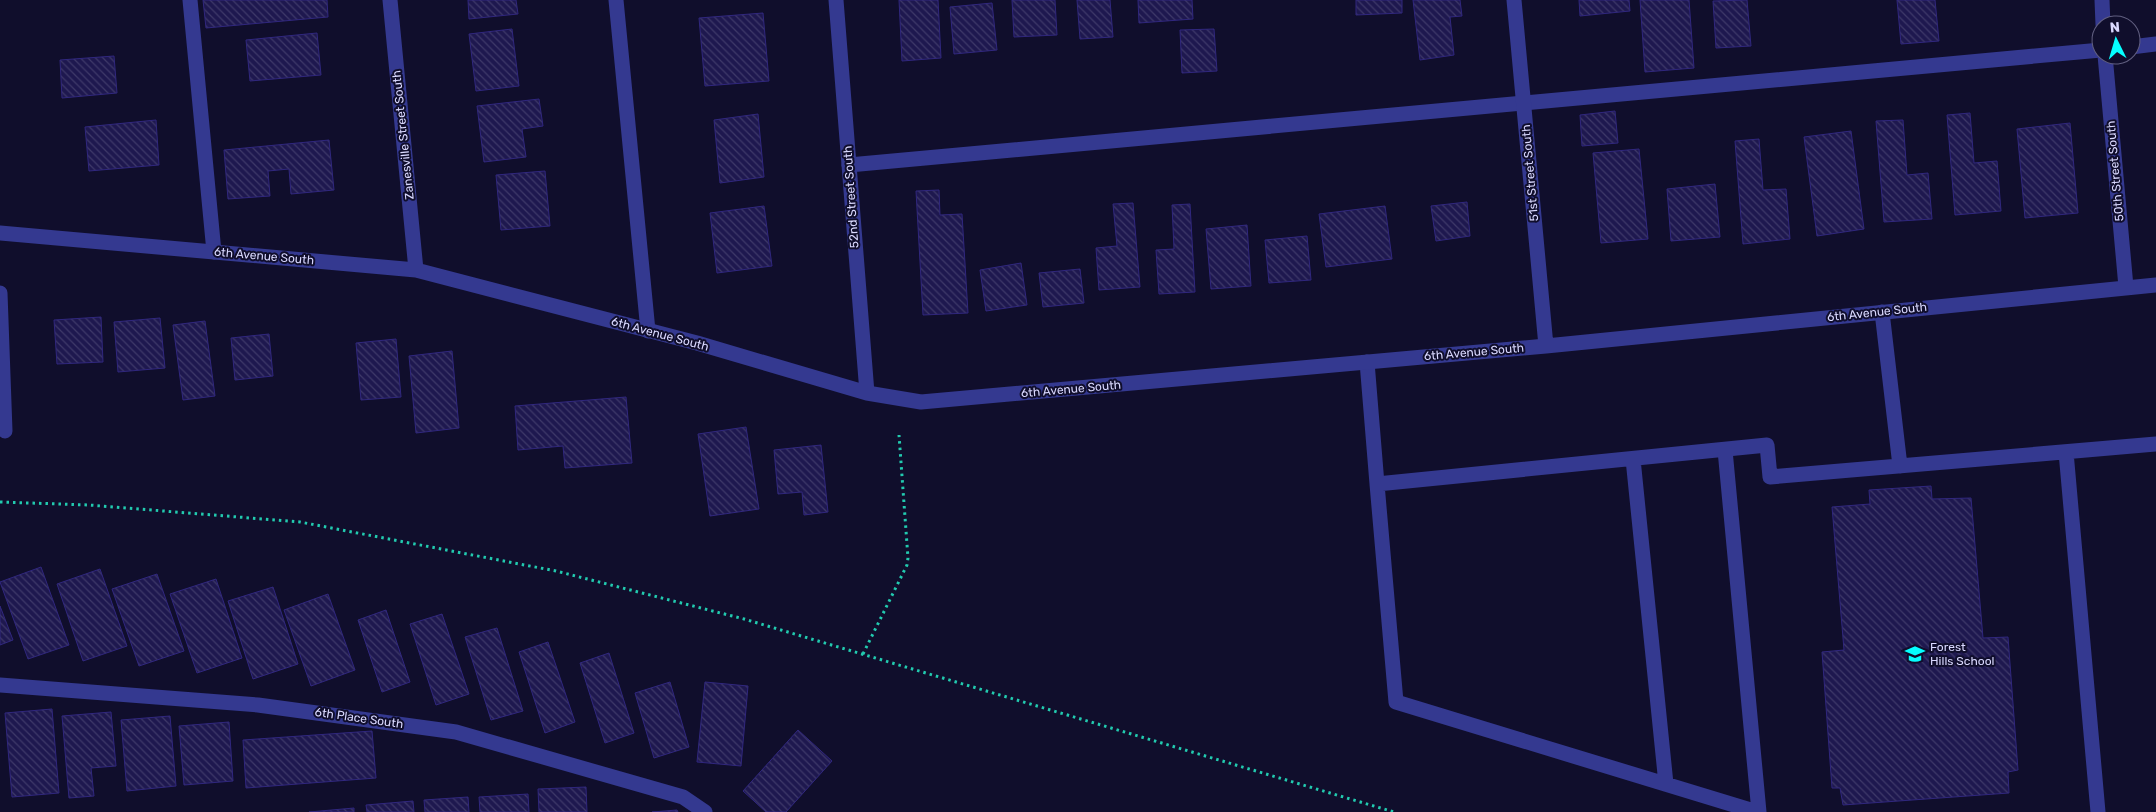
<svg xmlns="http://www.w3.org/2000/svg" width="2156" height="812" font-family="Rubik,sans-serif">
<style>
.building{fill:url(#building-back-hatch);stroke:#30277e}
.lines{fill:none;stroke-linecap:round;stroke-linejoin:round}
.path{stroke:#22caaf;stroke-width:3;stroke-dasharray:2.5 4;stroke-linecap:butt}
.lane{stroke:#343990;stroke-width:15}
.street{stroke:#343990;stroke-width:15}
.labels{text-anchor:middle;stroke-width:4;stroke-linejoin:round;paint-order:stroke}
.street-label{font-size:12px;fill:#dad9ff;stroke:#100e2c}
.poi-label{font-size:12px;fill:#dad9ff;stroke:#100e2c;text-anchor:start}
</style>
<defs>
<pattern id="building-back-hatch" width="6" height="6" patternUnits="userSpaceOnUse" patternTransform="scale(1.25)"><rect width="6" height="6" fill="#1e184f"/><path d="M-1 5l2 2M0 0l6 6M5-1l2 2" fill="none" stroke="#3e3969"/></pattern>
</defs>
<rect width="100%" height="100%" fill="#100e2c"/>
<path class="building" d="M 203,0 L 327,0 L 328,17 L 206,28 Z
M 468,0 L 516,0 L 518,14 L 469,19 Z
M 899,0 L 938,0 L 941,58 L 902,61 Z
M 1012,0 L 1055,0 L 1057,35 L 1014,37 Z
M 1077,0 L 1110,0 L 1113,37 L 1080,39 Z
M 1138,0 L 1192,0 L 1193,19 L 1139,23 Z
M 1356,0 L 1402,0 L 1402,13 L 1356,15 Z
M 1413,0 L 1460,0 L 1462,16 L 1450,17 L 1454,55 L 1420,60 Z
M 1579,0 L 1629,0 L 1630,11 L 1580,16 Z
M 1640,0 L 1689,0 L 1694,68 L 1645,72 Z
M 1747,0 L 1751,46 L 1716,48 L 1713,1 Z
M 1897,0 L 1935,0 L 1939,41 L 1901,44 Z
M 992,3 L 997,50 L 954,54 L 950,7 Z
M 763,13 L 769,81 L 705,86 L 699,18 Z
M 512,29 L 519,86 L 476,91 L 469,34 Z
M 1214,29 L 1217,71 L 1182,73 L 1180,30 Z
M 317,33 L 321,75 L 250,81 L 246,40 Z
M 114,56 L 117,93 L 62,98 L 60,60 Z
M 539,99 L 543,126 L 522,129 L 526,157 L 484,162 L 477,106 Z
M 1615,111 L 1618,143 L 1582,146 L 1580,115 Z
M 1970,113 L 1974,163 L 1997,161 L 2001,211 L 1955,215 L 1947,115 Z
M 758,114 L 764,177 L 720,183 L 714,120 Z
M 156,120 L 159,165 L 89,171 L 85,127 Z
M 1903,120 L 1907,175 L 1928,173 L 1932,219 L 1884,222 L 1876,121 Z
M 2070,123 L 2078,213 L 2025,218 L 2017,129 Z
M 1851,131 L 1864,229 L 1817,236 L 1804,137 Z
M 1759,139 L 1763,190 L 1786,189 L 1790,239 L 1743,244 L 1735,141 Z
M 329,140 L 334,190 L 291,194 L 289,169 L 268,171 L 270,196 L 228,199 L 224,150 Z
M 1639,149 L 1648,239 L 1601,243 L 1593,153 Z
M 545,171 L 550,226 L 501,230 L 496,175 Z
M 1715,184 L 1720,237 L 1671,241 L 1667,189 Z
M 939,190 L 940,215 L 962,214 L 968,313 L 923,315 L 916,191 Z
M 1467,202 L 1470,236 L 1436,241 L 1431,206 Z
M 1133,203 L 1140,287 L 1099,290 L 1096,248 L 1117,246 L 1113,204 Z
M 1190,204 L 1195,292 L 1159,294 L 1156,250 L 1174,249 L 1172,205 Z
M 764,206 L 772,266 L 717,273 L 710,213 Z
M 1385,206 L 1392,259 L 1326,267 L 1319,214 Z
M 1247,225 L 1251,286 L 1211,289 L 1206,229 Z
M 1307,236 L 1311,280 L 1269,283 L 1265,240 Z
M 1021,263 L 1027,305 L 986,311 L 980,270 Z
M 1080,269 L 1084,303 L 1043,307 L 1039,273 Z
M 101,317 L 103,362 L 57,364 L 54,320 Z
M 160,318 L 165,368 L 118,372 L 114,322 Z
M 205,321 L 215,396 L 183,400 L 173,325 Z
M 269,334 L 273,376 L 235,380 L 231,338 Z
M 396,339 L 401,397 L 361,400 L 356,343 Z
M 452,351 L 459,428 L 416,433 L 409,356 Z
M 626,397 L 632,463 L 565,468 L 563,446 L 518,450 L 515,406 Z
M 746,427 L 759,509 L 710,516 L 698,434 Z
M 821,445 L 828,512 L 804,515 L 802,492 L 778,494 L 774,450 Z
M 1931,486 L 1932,499 L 1971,498 L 1983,638 L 2008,637 L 2018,770 L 2008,772 L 2009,793 L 1843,805 L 1840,788 L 1832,788 L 1822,652 L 1844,650 L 1832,507 L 1870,504 L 1869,490 Z
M 41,567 L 69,645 L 28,659 L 0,582 Z
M 100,569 L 127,646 L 83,661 L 57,584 Z
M 157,574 L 184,651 L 139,666 L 112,589 Z
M 216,579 L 242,658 L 197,673 L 170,594 Z
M 273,587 L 298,664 L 253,679 L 228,601 Z
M 328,594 L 355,670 L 311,686 L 284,610 Z
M 0,606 L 13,640 L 0,645 Z
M 386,610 L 410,682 L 382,692 L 358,620 Z
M 442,614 L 469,694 L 436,705 L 410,624 Z
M 497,628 L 523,711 L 491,720 L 465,637 Z
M 548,642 L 575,722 L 545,733 L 519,652 Z
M 609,653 L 634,733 L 605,743 L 580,663 Z
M 670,682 L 689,747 L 654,758 L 635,693 Z
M 705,682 L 748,686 L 741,766 L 697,762 Z
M 52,709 L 59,793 L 12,797 L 5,713 Z
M 111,712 L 116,766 L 91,768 L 94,796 L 69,798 L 62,716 Z
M 170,716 L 176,786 L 127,791 L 121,720 Z
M 229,722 L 233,781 L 184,785 L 179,726 Z
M 798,730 L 832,761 L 786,812 L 766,812 L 743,791 Z
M 372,731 L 376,778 L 246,788 L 243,740 Z
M 586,787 L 587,812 L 539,812 L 538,789 Z
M 528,794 L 529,812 L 480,812 L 479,797 Z
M 468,797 L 469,812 L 425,812 L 424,800 Z
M 413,801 L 414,812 L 367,812 L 366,805 Z
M 354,808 L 354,812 L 309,812 Z
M 677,810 L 678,812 L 652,812 Z"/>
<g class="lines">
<path class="path" d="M 0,502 L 89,505 L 300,522 L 556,571 L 744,619 L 1394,812
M 863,654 L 907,565 L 908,558 L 899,435"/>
<path class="lane" d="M 190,0 L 214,252
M 616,0 L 648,331
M 2131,47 L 2156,44
M 849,165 L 2101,50
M 1882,312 L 1900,466
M 1367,362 L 1377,484
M 1725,450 L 1759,812
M 2066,452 L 2098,812
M 1633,459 L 1666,784
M 1757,812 L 1396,702 L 1377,484 L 1767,445 L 1770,477 L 2156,444"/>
<path class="street" d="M 390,0 L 416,270
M 836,0 L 867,393
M 1514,0 L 1546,346
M 2102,0 L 2103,25
M 2105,55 L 2126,287
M 0,233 L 416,270 L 697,343 L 867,393 L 921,402 L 1546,346 L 2156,285
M 0,293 L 5,431
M 0,685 L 258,705 L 456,732 L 683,797 L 705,812"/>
</g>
<defs>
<symbol id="school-bare" viewBox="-9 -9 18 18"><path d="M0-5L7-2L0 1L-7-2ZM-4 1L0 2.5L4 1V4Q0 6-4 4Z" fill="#05ffff" stroke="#100e2c" stroke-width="2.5" paint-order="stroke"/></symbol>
</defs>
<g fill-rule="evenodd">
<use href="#school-bare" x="1901" y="640" width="28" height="28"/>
</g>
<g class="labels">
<g class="street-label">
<text transform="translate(403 135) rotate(-96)" y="4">Zanesville Street South</text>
<text transform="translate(2115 171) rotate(-95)" y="4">50th Street South</text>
<text transform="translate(1530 173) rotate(-95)" y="4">51st Street South</text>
<text transform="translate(851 197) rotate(-94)" y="4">52nd Street South</text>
<text transform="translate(264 256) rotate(5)" y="4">6th Avenue South</text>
<text transform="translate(1877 312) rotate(-6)" y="4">6th Avenue South</text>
<text transform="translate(660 334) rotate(15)" y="4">6th Avenue South</text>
<text transform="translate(1474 352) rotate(-5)" y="4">6th Avenue South</text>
<text transform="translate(1071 389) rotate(-5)" y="4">6th Avenue South</text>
<text transform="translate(359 718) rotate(8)" y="4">6th Place South</text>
</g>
<g class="poi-label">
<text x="1930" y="651">Forest<tspan x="1930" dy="14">Hills School</tspan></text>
</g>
</g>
<g transform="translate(2116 40) rotate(355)"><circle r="24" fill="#100e2c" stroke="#615f80"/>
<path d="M0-4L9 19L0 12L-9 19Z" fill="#05ffff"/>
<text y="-8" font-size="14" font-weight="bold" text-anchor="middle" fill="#dad9ff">N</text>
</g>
</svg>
